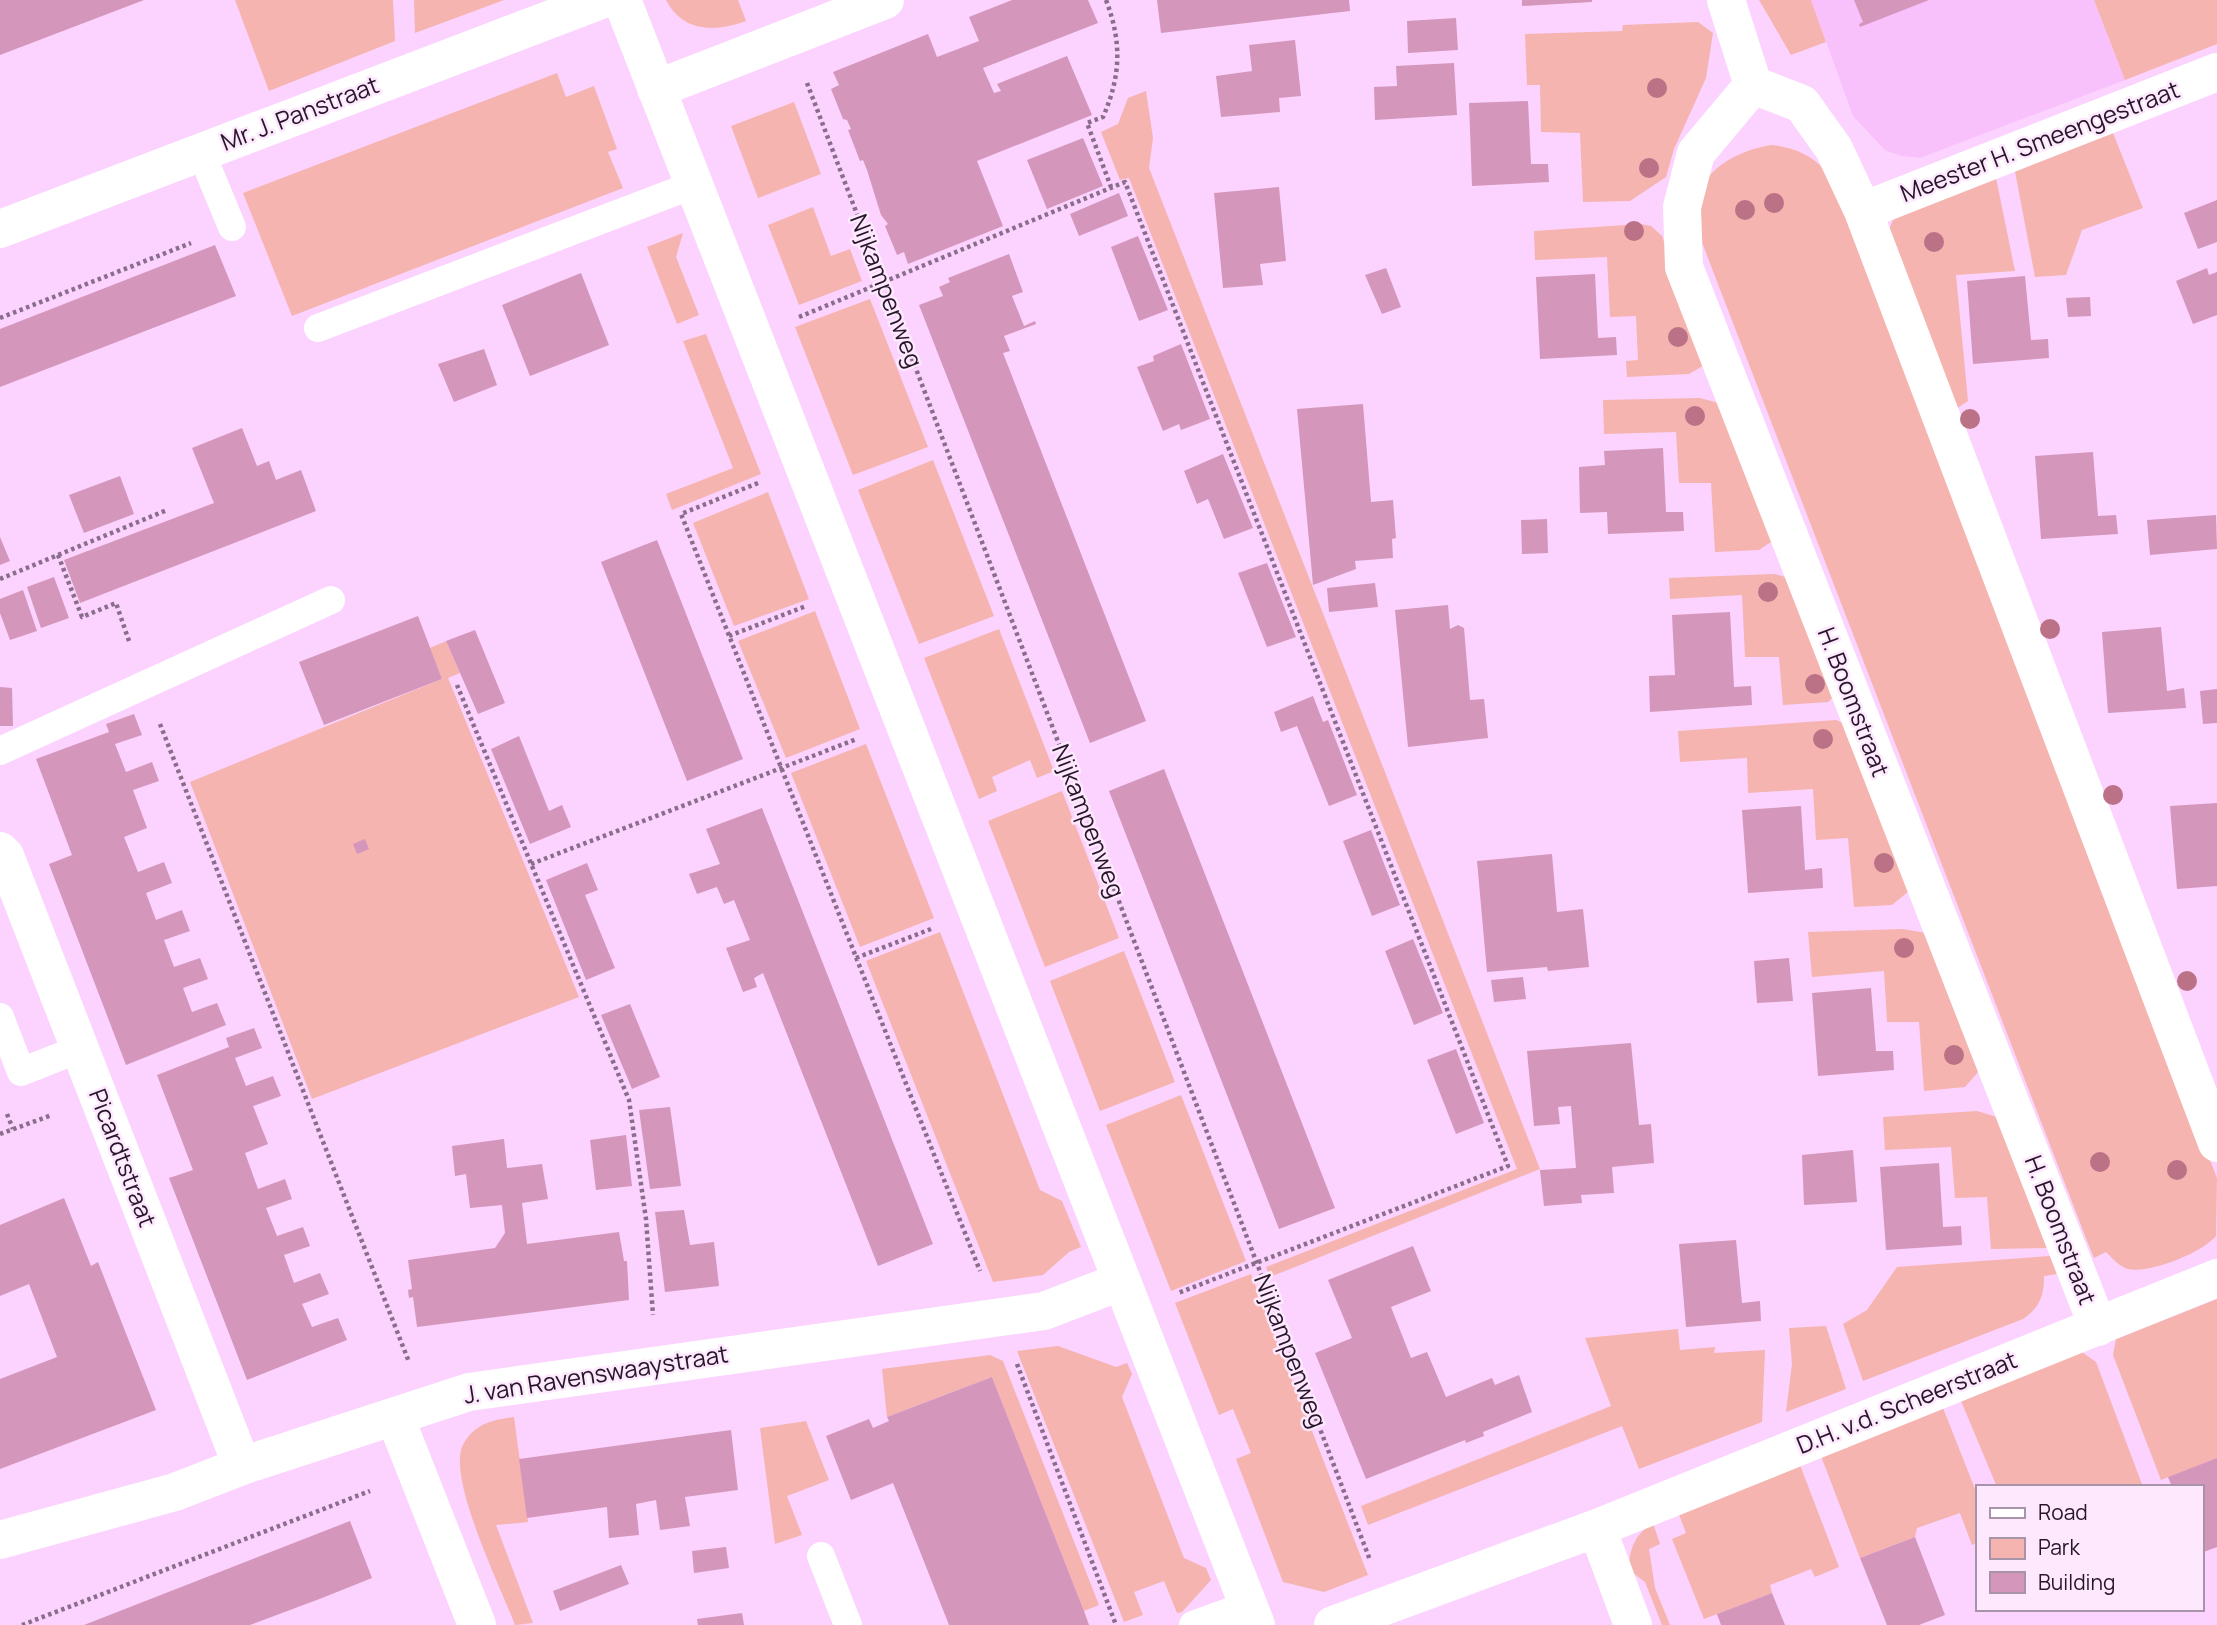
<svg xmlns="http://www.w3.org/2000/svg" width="2217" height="1625" font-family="Manrope,sans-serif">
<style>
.built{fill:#f8c1fc}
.green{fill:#f5b4af}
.building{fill:#d596bb}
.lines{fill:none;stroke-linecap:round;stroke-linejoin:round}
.path{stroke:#896d8b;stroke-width:4.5;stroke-dasharray:3.5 3.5;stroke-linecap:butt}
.lane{stroke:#fff;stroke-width:28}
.street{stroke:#fff;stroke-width:38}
.tree{fill:#bb7186}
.labels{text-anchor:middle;stroke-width:5;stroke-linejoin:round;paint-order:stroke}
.street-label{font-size:24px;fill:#271529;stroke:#fde8fe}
</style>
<rect width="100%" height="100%" fill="#fbd3fe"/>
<path class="built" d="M 1811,0 L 2094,0 L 2125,80 L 1920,158 L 1902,156 L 1886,151 L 1853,116 Z"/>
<path class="green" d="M 235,0 L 393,0 L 395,41 L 269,91 Z
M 414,0 L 504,0 L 415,33 Z
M 666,0 L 738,0 L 746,21 C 716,32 683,33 666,0 Z
M 1759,0 L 1811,0 L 1826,42 L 1791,55 Z
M 2094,0 L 2217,0 L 2217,44 L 2125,80 Z
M 1698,22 L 1713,33 L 1706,78 L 1674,149 L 1666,177 L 1630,201 L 1583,202 L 1580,133 L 1541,132 L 1540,85 L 1527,85 L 1525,34 L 1622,31 L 1623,25 Z
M 557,73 L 566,97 L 594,86 L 617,149 L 608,152 L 623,188 L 292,316 L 243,193 Z
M 1146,91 L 1153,138 L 1149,168 L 1540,1169 L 1270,1277 L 1266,1267 L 1517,1169 L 1129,178 L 1120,180 L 1101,132 L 1118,124 L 1128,98 Z
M 794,102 L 821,174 L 758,198 L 731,126 Z
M 2111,128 L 2143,208 L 2082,230 L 2066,275 L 2035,277 L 2014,166 Z
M 1771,145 C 1799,148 1816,157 1833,180 L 2217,1178 L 2216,1236 C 2202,1253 2149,1274 2128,1269 C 2119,1266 2112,1258 2106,1252 L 2094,1258 L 2089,1246 L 1701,240 C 1701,228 1698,215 1699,202 C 1701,167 1742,150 1771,145 Z
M 1995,173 L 2015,271 L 1956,275 L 1968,401 L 1953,411 L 1888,232 L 1893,220 Z
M 813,207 L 831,256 L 850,249 L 862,281 L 799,305 L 768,225 Z
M 1641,224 L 1651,226 L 1662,236 L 1706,364 L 1689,374 L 1627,377 L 1626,361 L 1638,360 L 1636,316 L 1610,317 L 1607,257 L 1535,260 L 1534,231 Z
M 683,233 L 676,257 L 699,315 L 677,324 L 647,247 Z
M 870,299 L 928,447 L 853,475 L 795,327 Z
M 706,334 L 761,474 L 672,510 L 666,494 L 733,468 L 683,341 Z
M 1700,398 L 1722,404 L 1774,540 L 1759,550 L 1715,552 L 1711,483 L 1679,483 L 1676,432 L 1604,434 L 1603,400 Z
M 933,460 L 994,616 L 919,644 L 858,490 Z
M 768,492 L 809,599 L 734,626 L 693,523 Z
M 1774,574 L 1789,578 L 1834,696 L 1828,702 L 1783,705 L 1779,657 L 1745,657 L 1742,595 L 1670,599 L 1669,578 Z
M 815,611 L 860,729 L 786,758 L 738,641 Z
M 999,629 L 1054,771 L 1037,778 L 1030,760 L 992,777 L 997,791 L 979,799 L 924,658 Z
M 446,641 L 460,673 L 448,678 L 579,997 L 312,1099 L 190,782 L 442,679 L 430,648 Z
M 1836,720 L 1845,724 L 1909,891 L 1892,905 L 1854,907 L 1848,838 L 1816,840 L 1813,789 L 1748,793 L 1747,758 L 1680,762 L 1678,731 Z
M 866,744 L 934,918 L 860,947 L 791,773 Z
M 1062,791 L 1119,938 L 1045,967 L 988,821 Z
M 1903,929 L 1926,933 L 1979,1071 L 1965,1087 L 1924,1091 L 1919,1022 L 1887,1022 L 1884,971 L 1812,977 L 1808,932 Z
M 940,932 L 1040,1190 L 1062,1201 L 1081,1247 L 1069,1252 L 1043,1275 L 993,1282 L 866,961 Z
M 1124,951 L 1175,1082 L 1100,1111 L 1050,981 Z
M 1181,1095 L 1246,1261 L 1171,1291 L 1106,1125 Z
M 1977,1111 L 1997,1117 L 2047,1248 L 1991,1249 L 1987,1197 L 1955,1198 L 1951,1147 L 1885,1150 L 1883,1117 Z
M 2050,1256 L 2057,1274 L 2044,1276 C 2044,1296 2040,1307 2023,1319 L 1863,1381 L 1843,1324 L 1867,1310 L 1897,1267 Z
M 1251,1274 L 1368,1575 L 1324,1592 L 1283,1582 L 1236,1459 L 1251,1453 L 1233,1409 L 1219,1415 L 1175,1303 Z
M 2217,1299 L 2217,1458 L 2161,1480 L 2113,1355 L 2116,1339 Z
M 1826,1326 L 1846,1389 L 1786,1412 L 1792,1364 L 1789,1328 Z
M 1678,1329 L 1680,1350 L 1715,1347 L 1714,1353 L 1765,1350 L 1762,1422 L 1639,1469 L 1622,1426 L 1368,1525 L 1361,1506 L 1611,1406 L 1585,1338 Z
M 1058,1346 L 1116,1367 L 1127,1363 L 1132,1374 L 1122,1397 L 1184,1558 L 1206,1568 L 1211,1580 L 1182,1612 L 1177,1613 L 1164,1581 L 1134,1592 L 1143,1615 L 1124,1622 L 1017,1351 Z
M 2082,1352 L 2096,1362 L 2143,1487 L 1997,1487 L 1961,1401 Z
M 990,1355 L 1003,1361 L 1099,1605 L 1084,1611 L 992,1377 L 887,1417 L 882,1369 Z
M 1943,1408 L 1977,1494 L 1977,1543 L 1972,1545 L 1960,1513 L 1917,1528 L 1915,1537 L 1860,1558 L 1821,1456 Z
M 514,1417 L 528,1522 L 496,1525 L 533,1623 L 515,1625 C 502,1590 444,1473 464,1443 C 476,1423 493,1420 514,1417 Z
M 806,1421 L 829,1480 L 787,1496 L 802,1535 L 775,1544 L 760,1428 Z
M 1800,1465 L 1839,1567 L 1815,1577 L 1811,1569 L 1770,1585 L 1772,1593 L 1704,1619 L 1672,1539 L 1686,1533 L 1678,1512 Z
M 1653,1523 L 1660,1544 L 1649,1549 L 1655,1588 L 1670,1625 L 1662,1625 L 1645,1582 L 1629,1570 C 1629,1549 1635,1534 1653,1523 Z"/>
<path class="building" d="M 0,0 L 144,0 L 0,55 Z
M 1012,0 L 1088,0 L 1098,23 L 983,68 L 994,93 L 1001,91 L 997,84 L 1067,56 L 1092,115 L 977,161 L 1003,226 L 908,264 L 904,252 L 897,255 L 885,226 L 888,224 L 881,215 L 867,170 L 863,160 L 860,161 L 848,130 L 851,129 L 847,120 L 843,119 L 831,89 L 839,85 L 833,72 L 928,34 L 937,57 L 979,41 L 969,17 Z
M 1157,0 L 1349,0 L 1350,11 L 1161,33 Z
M 1522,0 L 1592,0 L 1592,2 L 1522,6 Z
M 1854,0 L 1929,0 L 1860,27 L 1859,24 L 1863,22 Z
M 1456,18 L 1458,50 L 1408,53 L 1407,21 Z
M 1295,40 L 1301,96 L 1279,98 L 1280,112 L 1221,117 L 1216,76 L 1252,71 L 1249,45 Z
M 1454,63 L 1457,115 L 1375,120 L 1374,87 L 1397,86 L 1396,66 Z
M 1528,101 L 1531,164 L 1548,164 L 1549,182 L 1472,186 L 1469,103 Z
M 1083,138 L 1103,186 L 1047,209 L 1027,160 Z
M 1279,187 L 1286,261 L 1260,264 L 1263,285 L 1223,288 L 1214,193 Z
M 1119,193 L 1128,216 L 1079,236 L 1070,214 Z
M 2217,200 L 2217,242 L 2198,249 L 2184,213 Z
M 1138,236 L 1168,310 L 1139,321 L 1111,247 Z
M 215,245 L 236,296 L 0,387 L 0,329 Z
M 1009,254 L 1023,292 L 1012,296 L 1024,326 L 1035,321 L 1036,324 L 1004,336 L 1010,351 L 1003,353 L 1146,721 L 1090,743 L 919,305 L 943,296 L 939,287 L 950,282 L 948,278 Z
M 1386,268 L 1401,307 L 1382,314 L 1365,275 Z
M 2207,268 L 2209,275 L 2217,272 L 2217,315 L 2193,324 L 2176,281 Z
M 581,273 L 609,345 L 530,376 L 502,305 Z
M 1595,274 L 1598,338 L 1616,337 L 1617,355 L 1540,359 L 1536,277 Z
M 2025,276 L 2031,340 L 2048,339 L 2049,358 L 1973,364 L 1967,281 Z
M 2090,297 L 2091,316 L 2068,317 L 2066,298 Z
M 1181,344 L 1210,419 L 1181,430 L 1179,424 L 1163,431 L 1137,367 L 1154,361 L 1153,356 Z
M 484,349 L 497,385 L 454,402 L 438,364 Z
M 1363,404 L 1371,502 L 1393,500 L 1396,538 L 1392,539 L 1393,558 L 1355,561 L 1356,569 L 1313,585 L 1297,409 Z
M 242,428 L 257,466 L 269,461 L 276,480 L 301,470 L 316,511 L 80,603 L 64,560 L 214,503 L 192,448 Z
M 1663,448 L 1666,512 L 1683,512 L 1684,531 L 1608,534 L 1607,512 L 1580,513 L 1579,467 L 1605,465 L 1604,451 Z
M 2093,452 L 2098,516 L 2116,515 L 2118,534 L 2041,539 L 2035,456 Z
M 1223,454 L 1253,528 L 1224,539 L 1208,499 L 1197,504 L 1184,471 Z
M 120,476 L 134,514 L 84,533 L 69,495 Z
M 2216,515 L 2217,549 L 2150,555 L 2147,520 Z
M 1547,519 L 1548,553 L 1522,554 L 1521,520 Z
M 0,537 L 10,561 L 0,565 Z
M 657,540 L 743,759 L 687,781 L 601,562 Z
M 1267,563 L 1296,637 L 1267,647 L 1238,573 Z
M 54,577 L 69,618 L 41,628 L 27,587 Z
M 1375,583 L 1378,607 L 1329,612 L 1327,588 Z
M 23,590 L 37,631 L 10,640 L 0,613 L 0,599 Z
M 1448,605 L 1450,629 L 1458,625 L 1464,628 L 1470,700 L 1484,699 L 1488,738 L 1408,747 L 1395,610 Z
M 1730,612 L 1734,687 L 1751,686 L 1752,705 L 1650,712 L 1649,676 L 1675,675 L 1672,615 Z
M 418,616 L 442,679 L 324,725 L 299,662 Z
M 2161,627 L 2167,691 L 2184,688 L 2186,708 L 2108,713 L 2102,632 Z
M 475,630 L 505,703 L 478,714 L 446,641 Z
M 0,687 L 12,688 L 13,726 L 0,726 Z
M 2217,689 L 2217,723 L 2203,724 L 2200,691 Z
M 1313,696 L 1323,722 L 1328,720 L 1357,795 L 1329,806 L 1297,726 L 1281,732 L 1274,712 Z
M 134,714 L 142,735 L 115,744 L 126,772 L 152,762 L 159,781 L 133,790 L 147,828 L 124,837 L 138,872 L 164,862 L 172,883 L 146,893 L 156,920 L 182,910 L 190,931 L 164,940 L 174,967 L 200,958 L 208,979 L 183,988 L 192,1012 L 217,1003 L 226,1025 L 126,1065 L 49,864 L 72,855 L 36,759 L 109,732 L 106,724 Z
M 519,736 L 549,811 L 562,805 L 571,827 L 530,844 L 491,749 Z
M 1164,769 L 1335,1208 L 1279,1229 L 1109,791 Z
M 2217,803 L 2217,886 L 2177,889 L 2170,806 Z
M 1801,806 L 1805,870 L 1822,868 L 1823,888 L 1748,893 L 1742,810 Z
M 762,808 L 933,1244 L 878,1266 L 763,973 L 754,978 L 757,987 L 743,992 L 726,948 L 750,940 L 734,900 L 724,904 L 717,887 L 697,894 L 689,874 L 720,864 L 706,829 Z
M 1371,830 L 1400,905 L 1372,916 L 1343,841 Z
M 365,839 L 369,849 L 357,854 L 353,844 Z
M 1552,854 L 1557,912 L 1583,909 L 1589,967 L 1548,971 L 1547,967 L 1487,972 L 1477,861 Z
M 587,863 L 598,890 L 585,895 L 615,968 L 586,980 L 546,880 Z
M 1413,939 L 1443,1013 L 1414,1025 L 1385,951 Z
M 1789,958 L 1793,1001 L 1757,1003 L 1754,961 Z
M 1523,977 L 1526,999 L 1494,1002 L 1491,980 Z
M 1871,988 L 1876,1051 L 1893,1051 L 1894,1070 L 1818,1076 L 1812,993 Z
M 630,1004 L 660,1077 L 632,1089 L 601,1015 Z
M 254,1028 L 262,1048 L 235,1058 L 246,1086 L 273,1076 L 281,1096 L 253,1106 L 268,1144 L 245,1153 L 258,1189 L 285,1179 L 292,1199 L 266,1208 L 277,1236 L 303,1227 L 310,1246 L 284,1255 L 294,1283 L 320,1273 L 329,1294 L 302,1304 L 312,1327 L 338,1318 L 347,1340 L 247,1380 L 169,1178 L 193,1170 L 157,1075 L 229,1047 L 226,1038 Z
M 1631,1043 L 1639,1125 L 1651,1124 L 1654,1163 L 1612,1167 L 1614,1193 L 1581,1195 L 1582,1203 L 1544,1206 L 1540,1170 L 1576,1168 L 1571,1106 L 1558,1107 L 1560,1124 L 1534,1126 L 1527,1051 Z
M 1456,1049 L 1484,1123 L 1456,1134 L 1427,1060 Z
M 670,1107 L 681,1186 L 650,1189 L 639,1110 Z
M 626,1135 L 632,1186 L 596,1190 L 590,1140 Z
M 504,1139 L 507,1168 L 542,1164 L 548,1199 L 522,1203 L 527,1244 L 619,1232 L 624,1261 L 627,1261 L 629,1300 L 417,1327 L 413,1297 L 409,1298 L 408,1290 L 412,1289 L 408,1260 L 495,1248 L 505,1233 L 502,1205 L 470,1208 L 466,1174 L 455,1176 L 452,1146 Z
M 1853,1150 L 1857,1202 L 1804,1205 L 1802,1155 Z
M 1939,1163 L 1943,1227 L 1961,1226 L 1962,1245 L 1886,1250 L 1880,1167 Z
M 64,1198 L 91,1266 L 98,1262 L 156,1410 L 0,1469 L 0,1379 L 57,1357 L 29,1284 L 0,1296 L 0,1225 Z
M 684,1210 L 690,1245 L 714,1242 L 719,1286 L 665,1292 L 655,1212 Z
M 1736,1240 L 1742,1303 L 1760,1301 L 1761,1321 L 1686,1327 L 1679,1244 Z
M 1413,1246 L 1431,1291 L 1391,1307 L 1411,1358 L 1427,1352 L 1446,1397 L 1492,1378 L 1495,1385 L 1519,1375 L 1532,1412 L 1483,1432 L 1484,1436 L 1466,1443 L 1465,1440 L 1366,1479 L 1315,1353 L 1352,1338 L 1328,1280 Z
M 992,1377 L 1084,1611 L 1089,1625 L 949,1625 L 893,1483 L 851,1500 L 826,1436 L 869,1419 L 873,1428 L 889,1421 L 887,1417 Z
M 731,1430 L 738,1490 L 685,1497 L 690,1526 L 660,1530 L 656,1500 L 636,1504 L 639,1535 L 609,1538 L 607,1507 L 527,1518 L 519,1459 Z
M 2217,1458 L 2217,1547 L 2201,1553 L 2201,1487 L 2172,1487 L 2168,1477 Z
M 350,1521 L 372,1578 L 322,1598 L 250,1625 L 84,1625 Z
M 1915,1537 L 1945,1615 L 1919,1625 L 1887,1625 L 1860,1558 Z
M 726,1547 L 729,1568 L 694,1573 L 692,1551 Z
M 621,1565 L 629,1584 L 560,1611 L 553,1591 Z
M 1772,1593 L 1785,1625 L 1721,1625 L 1717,1614 Z
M 742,1613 L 744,1625 L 698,1625 L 697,1619 Z"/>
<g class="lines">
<path class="path" d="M 1106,0 C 1122,42 1121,76 1103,117 L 1087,123 L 1111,187
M 807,83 L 1370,1560
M 799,317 L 1125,182 L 1508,1166 L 1178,1293
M 0,318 L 191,243
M 758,483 L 681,514 L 980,1271
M 58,555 L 82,617 L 116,603 L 130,644
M 0,579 L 167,510
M 729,636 L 806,606
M 457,685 L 629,1100 L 646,1219 L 653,1315
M 160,724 L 409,1362
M 531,864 L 857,739
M 856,958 L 931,929
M 7,1114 L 13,1129
M 0,1134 L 52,1115
M 1017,1364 L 1116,1625
M 22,1625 L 370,1491"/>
<path class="lane" d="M 201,152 L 232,227
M 318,328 L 693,185
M 0,751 L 331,600
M 0,1017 L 21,1072 L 79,1049
M 821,1556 L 848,1625
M 1193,1625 L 1248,1605"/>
<path class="street" d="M 622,0 L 1256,1625
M 1726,0 L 1753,85
M 1753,85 L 1696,153 L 1682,207 L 1684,267 L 2098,1327
M 1753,85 L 1802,104 L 1834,149 L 1863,211 L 2217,1143
M 656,89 L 885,0
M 1863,211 L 2217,72
M 0,229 L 601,0
M 0,851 L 5,856 L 242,1466
M 395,1417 L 477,1625
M 1597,1528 L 1633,1625
M 0,1540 L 175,1492 L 242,1466 L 469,1392 L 1044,1311 L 1122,1281
M 1333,1625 L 1597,1528 L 2217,1278"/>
</g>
<g class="tree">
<circle cx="1657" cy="88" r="10"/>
<circle cx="1649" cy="168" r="10"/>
<circle cx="1774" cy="203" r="10"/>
<circle cx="1745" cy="210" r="10"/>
<circle cx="1634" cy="231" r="10"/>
<circle cx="1934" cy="242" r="10"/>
<circle cx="1678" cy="337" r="10"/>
<circle cx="1695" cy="416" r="10"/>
<circle cx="1970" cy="419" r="10"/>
<circle cx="1768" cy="592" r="10"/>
<circle cx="2050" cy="629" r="10"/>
<circle cx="1815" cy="684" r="10"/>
<circle cx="1823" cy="739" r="10"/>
<circle cx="2113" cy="795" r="10"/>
<circle cx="1884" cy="863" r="10"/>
<circle cx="1904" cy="948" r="10"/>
<circle cx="2187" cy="981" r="10"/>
<circle cx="1954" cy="1055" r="10"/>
<circle cx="2100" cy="1162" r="10"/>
<circle cx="2177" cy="1170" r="10"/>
</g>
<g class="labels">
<g class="street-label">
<text transform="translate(300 114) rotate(-21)" y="8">Mr. J. Panstraat</text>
<text transform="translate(2040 142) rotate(-21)" y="8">Meester H. Smeengestraat</text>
<text transform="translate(886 291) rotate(69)" y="8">Nijkampenweg</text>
<text transform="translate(1853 702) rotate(69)" y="8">H. Boomstraat</text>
<text transform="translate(1088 821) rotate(69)" y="8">Nijkampenweg</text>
<text transform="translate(122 1158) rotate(69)" y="8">Picardtstraat</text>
<text transform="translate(2060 1230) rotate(69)" y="8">H. Boomstraat</text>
<text transform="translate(1290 1351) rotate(69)" y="8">Nijkampenweg</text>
<text transform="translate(596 1375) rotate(-9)" y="8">J. van Ravenswaaystraat</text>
<text transform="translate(1907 1403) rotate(-22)" y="8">D.H. v.d. Scheerstraat</text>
</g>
</g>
<rect x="1976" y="1485" width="228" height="126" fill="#fde8fe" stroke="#a794a9" stroke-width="2"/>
<rect x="1990" y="1508" width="35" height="10" fill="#ffffff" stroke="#a794a9" stroke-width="2"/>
<text x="2038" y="1520" font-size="21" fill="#271529">Road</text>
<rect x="1990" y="1538" width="35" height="21" fill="#f5b4af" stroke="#a794a9" stroke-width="2"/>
<text x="2038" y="1555" font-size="21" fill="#271529">Park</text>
<rect x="1990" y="1572" width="35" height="21" fill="#d596bb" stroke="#a794a9" stroke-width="2"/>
<text x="2038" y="1590" font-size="21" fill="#271529">Building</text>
</svg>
